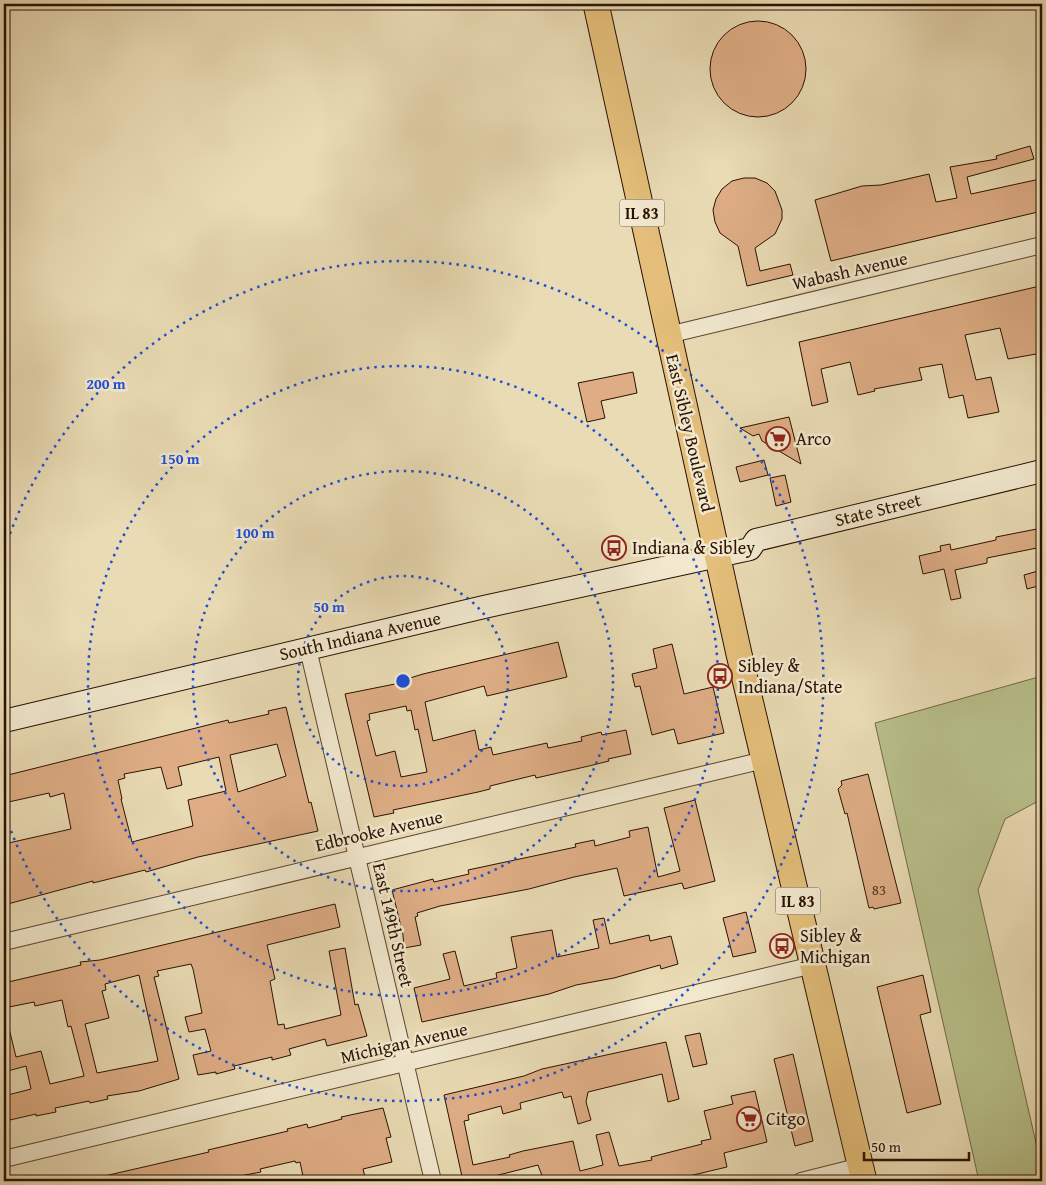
<svg xmlns="http://www.w3.org/2000/svg" width="1046" height="1185" font-family="'Gentium Book Plus',serif">
<style>
.green{fill:#b8c08b;stroke:#716846}
.building{fill:#dead85;stroke:#2a1102;fill-rule:evenodd}
.lines{fill:none;stroke-linecap:round;stroke-linejoin:round}
.minor-casing{stroke:#5a442e;stroke-width:18}
.secondary-casing{stroke:#2a1102;stroke-width:24}
.primary-casing{stroke:#2a1102;stroke-width:27}
.minor{stroke:#f1e8ce;stroke-width:16}
.secondary{stroke:#f1e8ce;stroke-width:22}
.primary{stroke:#e4be7a;stroke-width:25}
.ring{fill:none;stroke:#1d4ed8;stroke-width:2.5;stroke-dasharray:2.5 5}
.labels{text-anchor:middle;stroke-width:5;stroke-linejoin:round;paint-order:stroke}
.number-label{font-size:15px;fill:#573823}
.shield{fill:#f1e8ce;stroke:#66523f;stroke-width:1}
.shield-label{font-size:16px;font-weight:bold;fill:#2a1102}
.street-label{font-size:18px;fill:#2a1102;stroke:#f1e8ce}
.poi-label{font-size:18px;fill:#2a1102;stroke:#f1e8ce;text-anchor:start}
.centre{fill:#1d4ed8;stroke:#f1e8ce;stroke-width:2.5}
.ring-label{font-size:15px;text-anchor:middle;font-weight:bold;fill:#1d4ed8;stroke:#f1e8ce;stroke-width:5;stroke-linejoin:round;paint-order:stroke}
</style>
<rect width="100%" height="100%" fill="#e9dbb4"/>
<filter id="stains"><feTurbulence type="fractalNoise" baseFrequency=".004" numOctaves="4"/><feColorMatrix values="0 0 0 0 .2 0 0 0 0 .09 0 0 0 0 .02 0 0 0 .5 -.17"/></filter>
<radialGradient id="worn" r=".72"><stop offset=".6" stop-color="#630" stop-opacity="0"/><stop offset="1" stop-color="#630" stop-opacity=".3"/></radialGradient>
<path class="green" d="M 1042,676 L 1042,799 L 1005,819 L 978,890 L 1042,1169 L 1042,1181 L 979,1181 L 875,723 Z"/>
<path class="building" d="M710 69a48 48 0 1 1 96 0a48 48 0 1 1-96 0Z
M 1030,146 L 1034,159 L 967,177 L 971,194 L 1040,179 L 1042,211 L 831,261 L 815,200 L 862,186 L 881,185 L 929,174 L 936,202 L 957,198 L 950,167 L 997,159 L 996,156 Z
M 744,178 L 755,178 L 767,183 L 775,191 L 782,210 L 782,219 L 775,234 L 755,248 L 760,271 L 790,264 L 793,275 L 747,286 L 738,246 L 720,233 L 715,222 L 713,210 L 716,199 L 722,189 L 732,181 Z
M 1040,286 L 1042,295 L 1042,353 L 1008,359 L 1000,328 L 965,335 L 976,380 L 991,377 L 999,412 L 968,418 L 963,395 L 949,398 L 942,364 L 919,368 L 922,380 L 874,389 L 875,391 L 858,395 L 850,362 L 821,369 L 828,402 L 812,406 L 799,342 Z
M 633,372 L 637,393 L 601,401 L 605,418 L 587,422 L 578,383 Z
M 789,417 L 801,464 L 762,441 L 759,434 L 753,436 L 740,428 Z
M 764,460 L 768,475 L 740,482 L 736,467 Z
M 785,475 L 791,502 L 776,506 L 770,478 Z
M 1042,528 L 1042,547 L 987,558 L 987,563 L 955,570 L 961,598 L 951,600 L 944,569 L 923,574 L 919,556 L 941,551 L 940,546 L 950,544 L 951,550 L 996,540 L 996,537 Z
M 1038,571 L 1042,585 L 1027,589 L 1024,575 Z
M 558,642 L 567,677 L 487,696 L 484,686 L 425,702 L 433,741 L 475,730 L 479,750 L 491,747 L 493,755 L 547,743 L 548,748 L 582,741 L 581,737 L 601,732 L 602,735 L 626,730 L 631,754 L 608,759 L 609,761 L 589,766 L 536,778 L 535,775 L 490,786 L 490,789 L 478,792 L 393,810 L 394,813 L 374,817 L 345,694 L 400,683 L 400,681 L 423,674 ZM 406,706 L 407,711 L 411,710 L 415,730 L 418,729 L 427,772 L 401,777 L 395,751 L 376,756 L 367,721 L 370,720 L 369,714 Z
M 672,644 L 684,694 L 713,687 L 724,733 L 678,744 L 674,729 L 652,735 L 640,686 L 635,687 L 632,674 L 657,668 L 653,649 Z
M 286,707 L 309,803 L 311,802 L 318,831 L 198,857 L 146,872 L 145,870 L 93,883 L 93,881 L 4,905 L 4,844 L 71,829 L 64,793 L 50,797 L 49,793 L 4,803 L 4,776 L 228,720 L 229,723 L 269,714 L 268,711 ZM 277,744 L 286,776 L 238,792 L 230,755 ZM 219,757 L 226,791 L 188,800 L 193,826 L 132,842 L 121,799 L 122,799 L 118,780 L 125,778 L 124,774 L 161,767 L 167,789 L 182,785 L 178,767 Z
M 868,774 L 901,903 L 874,909 L 873,907 L 869,908 L 847,813 L 845,814 L 838,789 L 842,785 L 841,781 Z
M 695,800 L 715,881 L 684,889 L 682,883 L 624,896 L 617,868 L 574,877 L 529,889 L 440,906 L 417,913 L 418,916 L 415,917 L 421,945 L 404,948 L 403,935 L 392,890 L 433,879 L 434,882 L 469,874 L 468,870 L 576,847 L 575,844 L 594,840 L 595,846 L 630,837 L 629,831 L 648,827 L 658,877 L 680,871 L 664,808 Z
M 335,904 L 340,927 L 267,945 L 275,979 L 270,981 L 278,1025 L 284,1024 L 285,1029 L 341,1015 L 329,951 L 345,948 L 355,1005 L 358,1004 L 367,1036 L 327,1046 L 325,1039 L 289,1049 L 291,1055 L 272,1060 L 272,1057 L 234,1066 L 235,1069 L 216,1074 L 216,1072 L 198,1075 L 193,1055 L 211,1051 L 205,1029 L 189,1032 L 185,1017 L 202,1013 L 193,969 L 191,964 L 157,971 L 159,976 L 154,977 L 179,1079 L 139,1091 L 107,1096 L 108,1099 L 90,1103 L 89,1101 L 55,1108 L 56,1112 L 36,1116 L 36,1114 L 10,1120 L 4,1096 L 31,1089 L 26,1066 L 4,1072 L 4,1025 L 8,1024 L 16,1057 L 41,1051 L 50,1084 L 84,1076 L 71,1026 L 68,1027 L 62,1000 L 35,1006 L 34,1002 L 4,1008 L 4,983 L 81,965 L 80,962 L 100,960 ZM 139,975 L 158,1061 L 97,1073 L 85,1024 L 109,1018 L 102,991 L 106,990 L 105,984 Z
M 746,912 L 756,952 L 733,957 L 723,918 Z
M 604,918 L 610,944 L 649,935 L 650,941 L 671,936 L 678,964 L 661,969 L 660,965 L 614,978 L 576,985 L 549,994 L 422,1022 L 414,988 L 450,979 L 443,954 L 455,951 L 464,986 L 497,978 L 496,973 L 517,968 L 511,937 L 552,930 L 557,957 L 599,948 L 593,920 Z
M 923,975 L 931,1012 L 920,1015 L 941,1104 L 907,1113 L 877,987 Z
M 700,1033 L 707,1064 L 693,1067 L 685,1036 Z
M 666,1042 L 679,1099 L 668,1102 L 662,1074 L 588,1092 L 586,1102 L 591,1120 L 578,1124 L 571,1096 L 564,1098 L 562,1092 L 520,1103 L 521,1109 L 503,1114 L 501,1106 L 468,1115 L 469,1120 L 464,1121 L 473,1165 L 510,1157 L 509,1155 L 523,1151 L 573,1141 L 580,1171 L 592,1168 L 603,1165 L 596,1135 L 609,1132 L 619,1166 L 652,1160 L 651,1157 L 702,1144 L 701,1141 L 711,1139 L 704,1111 L 733,1104 L 731,1096 L 755,1091 L 767,1142 L 724,1153 L 727,1167 L 668,1181 L 544,1181 L 538,1165 L 479,1180 L 479,1181 L 463,1181 L 444,1095 L 524,1076 L 542,1069 Z
M 793,1054 L 813,1141 L 795,1146 L 774,1059 Z
M 383,1108 L 391,1137 L 386,1138 L 392,1162 L 363,1169 L 365,1177 L 341,1181 L 304,1181 L 300,1162 L 296,1163 L 295,1161 L 260,1169 L 261,1172 L 214,1181 L 101,1181 L 100,1177 L 209,1152 L 208,1150 L 288,1131 L 287,1129 L 307,1124 L 308,1128 L 342,1119 L 341,1117 Z"/>
<g class="lines">
<defs>
<path id="minor" d="M 668,335 L 1042,245
M 308,649 L 433,1181
M 4,942 L 764,760
M 4,1159 L 813,965
M 801,1181 L 861,1166"/>
<path id="secondary" d="M 4,721 L 484,607 L 750,549 L 756,540 L 1042,471"/>
<path id="primary" d="M 596,4 L 739,654 L 864,1181"/>
</defs>
<use href="#minor" class="minor-casing"/>
<use href="#secondary" class="secondary-casing"/>
<use href="#primary" class="primary-casing"/>
<use href="#minor" class="minor"/>
<use href="#secondary" class="secondary"/>
<use href="#primary" class="primary"/>
</g>
<g class="ring">
<circle cx="403" cy="681" r="105"/>
<circle cx="403" cy="681" r="210"/>
<circle cx="403" cy="681" r="315"/>
<path d="M5 548A420 420 0 1 1 5 814"/>
</g>
<defs>
<symbol id="supermarket-ring" viewBox="-11 -11 22 22"><circle r="9.5" fill="#f1e8ce" stroke="#8f2418" stroke-width="1.5"/><path d="M-6-5.5h2.5l.6 2H6L4.5 2H-2.5L-4.4-4H-6ZM-1.5 3.2a1.3 1.3 0 1 0 .1 0ZM3 3.2a1.3 1.3 0 1 0 .1 0Z" fill="#8f2418"/></symbol>
<symbol id="bus-ring" viewBox="-11 -11 22 22"><circle r="9.5" fill="#f1e8ce" stroke="#8f2418" stroke-width="1.5"/><path d="M-5-6H5V4H4V6H2V4H-2V6H-4V4H-5ZM-3.5-4V0h7V-4ZM-3.5 1.2v1.5H-2V1.2ZM2 1.2v1.5H3.5V1.2Z" fill="#8f2418"/></symbol>
</defs>
<g fill-rule="evenodd">
<use href="#supermarket-ring" x="764" y="425" width="28" height="28"/>
<use href="#bus-ring" x="600" y="534" width="28" height="28"/>
<use href="#bus-ring" x="706" y="662" width="28" height="28"/>
<use href="#bus-ring" x="768" y="932" width="28" height="28"/>
<use href="#supermarket-ring" x="735" y="1105" width="28" height="28"/>
</g>
<g class="labels">
<g class="number-label">
<text x="879" y="895">83</text>
</g>
<g class="shield">
<rect x="619.5" y="199.5" width="45" height="27" rx="4"/>
<rect x="775.5" y="887.5" width="45" height="27" rx="4"/>
</g>
<g class="shield-label">
<text x="642" y="219">IL 83</text>
<text x="798" y="907">IL 83</text>
</g>
<g class="street-label">
<text transform="translate(850 271) rotate(-13)" y="6">Wabash Avenue</text>
<text transform="translate(690 433) rotate(77)" y="6">East Sibley Boulevard</text>
<text transform="translate(878 510) rotate(-14)" y="6">State Street</text>
<text transform="translate(360 636) rotate(-13)" y="6">South Indiana Avenue</text>
<text transform="translate(379 831) rotate(-13)" y="6">Edbrooke Avenue</text>
<text transform="translate(393 925) rotate(77)" y="6">East 149th Street</text>
<text transform="translate(404 1043) rotate(-13)" y="6">Michigan Avenue</text>
</g>
<g class="poi-label">
<text x="796" y="445">Arco</text>
<text x="632" y="554">Indiana &amp; Sibley</text>
<text x="738" y="672">Sibley &amp;<tspan x="738" dy="21">Indiana/State</tspan></text>
<text x="800" y="942">Sibley &amp;<tspan x="800" dy="21">Michigan</tspan></text>
<text x="766" y="1125">Citgo</text>
</g>
</g>
<circle cx="403" cy="681" r="8" class="centre"/>
<g class="ring-label">
<text x="106" y="389">200 m</text>
<text x="180" y="464">150 m</text>
<text x="255" y="538">100 m</text>
<text x="329" y="612">50 m</text>
</g>
<rect width="1046" height="1185" fill="none" stroke="#e9dbb4" stroke-width="20"/>
<rect x="5" y="5" width="1036" height="1175" fill="none" stroke="#2a1102" stroke-width="2.5"/>
<rect x="10" y="10" width="1026" height="1165" fill="none" stroke="#2a1102"/>
<path d="M864 1152v8h105v-8" fill="none" stroke="#2a1102" stroke-width="2.5"/>
<text x="871" y="1152" font-size="15" fill="#2a1102" stroke="#f1e8ce" stroke-width="4" paint-order="stroke">50 m</text>
<rect width="100%" height="100%" filter="url(#stains)"/>
<rect width="100%" height="100%" fill="url(#worn)"/>
</svg>
